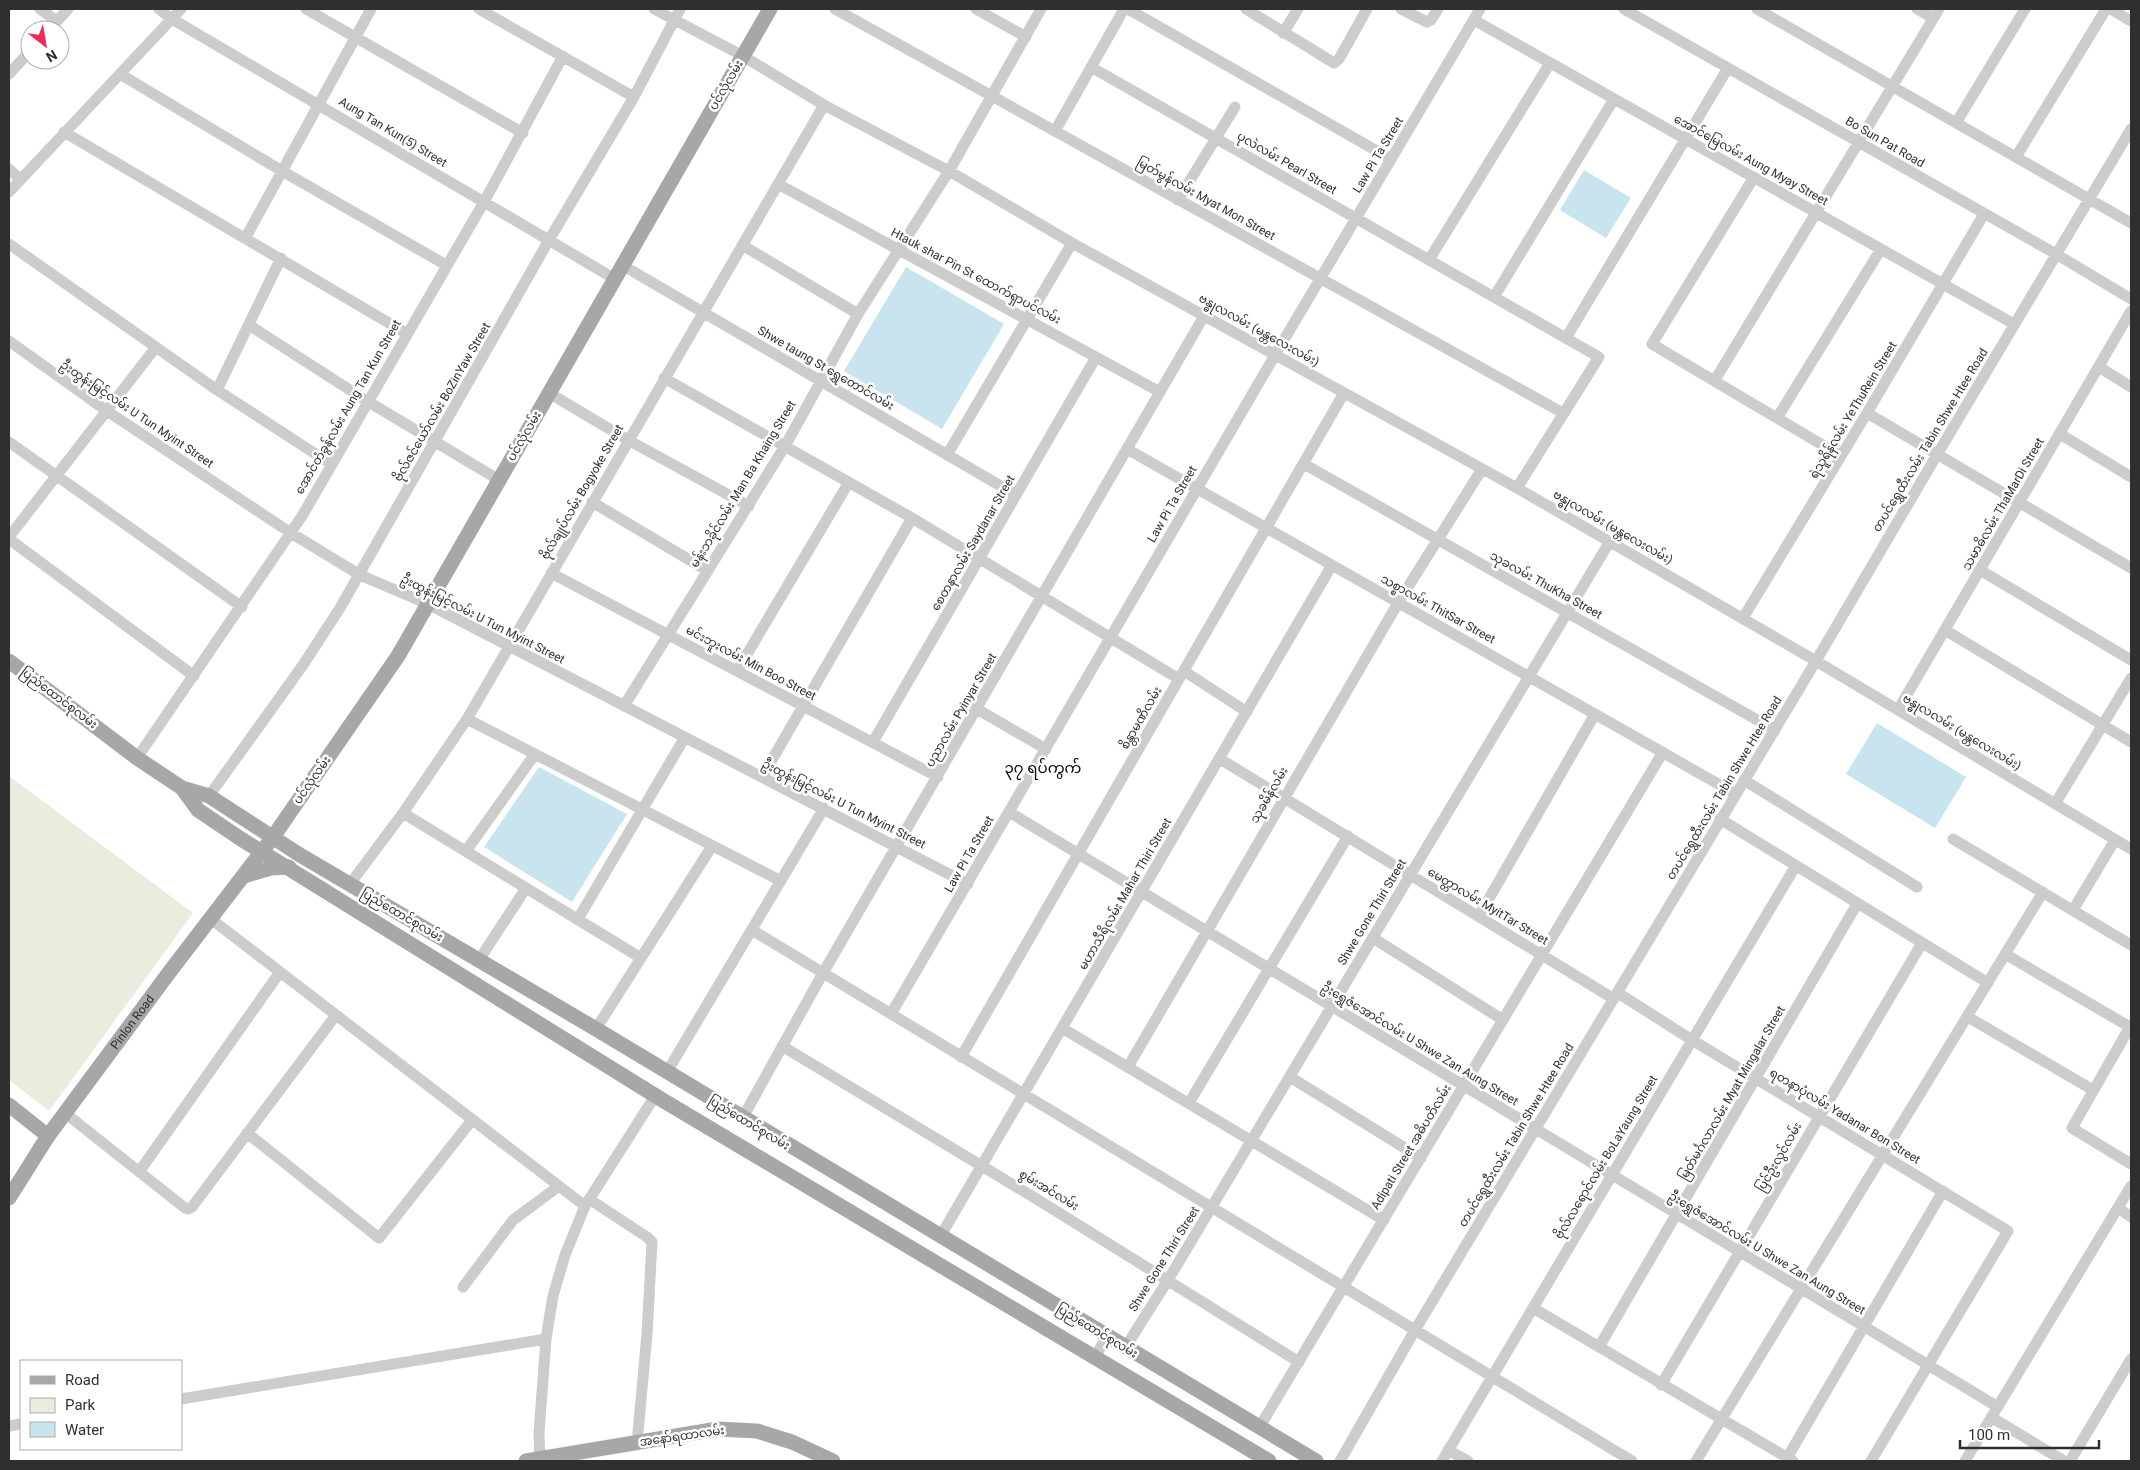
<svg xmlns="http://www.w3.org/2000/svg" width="2140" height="1470" font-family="Roboto,'Noto Sans Myanmar',sans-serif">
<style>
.green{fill:#e8eddd}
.water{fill:#c8e4ee}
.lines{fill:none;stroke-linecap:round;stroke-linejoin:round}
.minor{stroke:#ccc;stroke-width:11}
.major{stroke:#a7a7a7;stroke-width:15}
.labels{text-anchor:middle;stroke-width:5;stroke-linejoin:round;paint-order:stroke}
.street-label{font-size:12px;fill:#2f2f2f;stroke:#fff}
.quarter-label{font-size:15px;fill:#000;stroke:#fff}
</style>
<rect width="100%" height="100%" fill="#fff"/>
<path class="green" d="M 9,776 L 193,913 L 49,1111 L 9,1080 Z"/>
<path class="water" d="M 1584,170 L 1631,198 L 1606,238 L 1560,210 Z
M 906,267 L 1004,324 L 942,429 L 844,371 Z
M 1877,723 L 1966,777 L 1935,828 L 1846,774 Z
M 539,767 L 627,814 L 572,902 L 484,847 Z"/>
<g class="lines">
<path class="minor" d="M 40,9 L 57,21
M 159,9 L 172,19 L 615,279
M 306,9 L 523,133
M 479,9 L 634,97
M 654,9 L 743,56 L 824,105 L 949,171 L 1072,243 L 1517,488 L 1816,661 L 2131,849
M 835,9 L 1563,413
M 976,9 L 1026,37
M 1128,9 L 1391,159
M 1246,9 L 1334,63 L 1339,59 L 1367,9
M 1401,9 L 1427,22 L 1431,20 L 1438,9
M 1624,9 L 2056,254 L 2131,299
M 1757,9 L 2131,223
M 1917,9 L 1933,18
M 2111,9 L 2131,21
M 1474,20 L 2014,324
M 49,30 L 68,9
M 1283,33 L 1298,9
M 1091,67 L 1599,357 L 1517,488
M 9,74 L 30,51
M 120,74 L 282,171 L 446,265
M 1956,123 L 2025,9
M 1055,131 L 1124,9
M 64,132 L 406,333
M 2016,157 L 2106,9
M 9,169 L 20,179
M 1754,177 L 1652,344 L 1841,456
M 778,184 L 1160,392
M 9,192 L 181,9
M 1178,200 L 1235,107
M 246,237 L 371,9
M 9,244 L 217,390 L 331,464
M 742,245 L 858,314
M 1429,260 L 1550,63
M 622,265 L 1016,495
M 1494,297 L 1614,99
M 249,325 L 367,401 L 499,480
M 1566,338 L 1728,68
M 9,341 L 107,411 L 291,533 L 360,575 L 428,604 L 968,884
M 2099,367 L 2131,387
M 664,378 L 912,518 L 1179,679
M 1715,380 L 1939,9
M 217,390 L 281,258
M 549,393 L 628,440 L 749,506
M 1867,413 L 2131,568
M 1777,418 L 1881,249
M 2060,434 L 2131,477
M 9,442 L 242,607
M 1127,449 L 1736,794
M 947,455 L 1072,243
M 1304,464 L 1775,730
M 592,502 L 708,571
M 9,537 L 156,347
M 9,539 L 194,676
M 1980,570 L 2131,660
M 551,573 L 938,777
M 1743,618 L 1867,413 L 1984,214
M 1945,630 L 2131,742
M 737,671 L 849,482
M 1184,671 L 1247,712
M 624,706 L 785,446 L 858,314 L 949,171 L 1041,9
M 977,709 L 1046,749
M 1898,710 L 2131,311
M 467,719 L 781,881
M 873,742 L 1096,357
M 137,758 L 302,516 L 484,202 L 563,56
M 1220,759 L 1614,999
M 762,777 L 912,518
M 1744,780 L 1917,887
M 209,796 L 303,665 L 340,608 L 549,240 L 634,97 L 680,9
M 2055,804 L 2131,678
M 1009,812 L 1998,1407
M 403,813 L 641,958
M 1720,819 L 1988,983
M 1953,839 L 2131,945
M 466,851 L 535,754
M 350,884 L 403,813 L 467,719 L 824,105
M 2073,910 L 2115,840
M 1479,916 L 1595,714
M 211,919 L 585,1206
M 578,919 L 685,737
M 752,930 L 1632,1461
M 1373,938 L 1503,1020
M 2005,954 L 2130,1027
M 479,960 L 526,888
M 1618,993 L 1692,1040 L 2008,1231 L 1871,1461
M 891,1014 L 1275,355 L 1480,9
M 1968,1017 L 2093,1090
M 2131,1025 L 2072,1128 L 2131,1164
M 1062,1028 L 1384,1220
M 596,1029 L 712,846
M 782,1046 L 1035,1198 L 1299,1362
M 961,1057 L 1344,393
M 1128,1067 L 1398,603 L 1482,469
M 667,1072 L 824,808
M 1290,1077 L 1421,1158
M 1189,1103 L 1348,836
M 65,1113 L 185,1208 L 188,1209 L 192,1207 L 336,1015
M 742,1119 L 823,973 L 1204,316
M 247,1133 L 379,1238 L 472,1120
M 139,1172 L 280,972
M 589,1199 L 647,1237 L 652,1242 L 647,1334 L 637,1443
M 2118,1208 L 2131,1217
M 940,1237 L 1332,565
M 463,1287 L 513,1220 L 559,1186
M 1533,1308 L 1793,1461
M 1599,1347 L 1857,904
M 1125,1348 L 1168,1280 L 1610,541
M 1094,1358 L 1107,1337
M 1661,1385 L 1922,943
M 181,1399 L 546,1339
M 1991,1417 L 2064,1461
M 9,1426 L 21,1424
M 1259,1428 L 1663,752
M 1448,1450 L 1468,1461
M 1787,1458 L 1943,1191
M 540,1461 L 539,1433 L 546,1339 L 553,1296 L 565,1255 L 585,1206 L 655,1096
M 1340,1461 L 1415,1330 L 1816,661 L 1938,453 L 2131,129
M 1442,1461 L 1795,867
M 1696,1461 L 2043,892
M 1965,1461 L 2131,1186
M 2070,1461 L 2131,1359"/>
<g class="major">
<path d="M 9,661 L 137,758 L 182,788 L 198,810 L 241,839 L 664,1101 L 1269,1461"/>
<path d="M 182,788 L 209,796 L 300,855 L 596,1029 L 1316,1461"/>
<path d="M 244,876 L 271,868 L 289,867"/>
<path d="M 9,1105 L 48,1136"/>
<path id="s1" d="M 9,1198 L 48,1136 L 171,970 L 273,837 L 398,656 L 770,9"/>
<path d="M 526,1461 L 718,1429 L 757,1431 L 792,1442 L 833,1461"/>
</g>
</g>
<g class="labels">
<g class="street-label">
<text transform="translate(726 85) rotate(-60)" y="4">ပင်လုံလမ်း</text>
<text transform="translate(393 132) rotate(31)" y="4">Aung Tan Kun(5) Street</text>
<text transform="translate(1885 142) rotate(30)" y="4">Bo Sun Pat Road</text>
<text transform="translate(1378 155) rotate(-59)" y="4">Law Pi Ta Street</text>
<text transform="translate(1751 160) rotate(29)" y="4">အောင်မြေလမ်း Aung Myay Street</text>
<text transform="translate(1287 163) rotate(30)" y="4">ပုလဲလမ်း Pearl Street</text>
<text transform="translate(1206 199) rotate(29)" y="4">မြတ်မွန်လမ်း Myat Mon Street</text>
<text transform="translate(976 276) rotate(28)" y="4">Htauk shar Pin St ထောက်ရှာပင်လမ်း</text>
<text transform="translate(1259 330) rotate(29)" y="4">ဗန္ဓုလလမ်း (မန္တလေးလမ်း)</text>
<text transform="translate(826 368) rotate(30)" y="4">Shwe taung St ရွှေတောင်လမ်း</text>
<text transform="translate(442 402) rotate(-60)" y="4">ဗိုလ်ဇင်ယော်လမ်း BoZinYaw Street</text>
<text transform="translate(348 407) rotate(-60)" y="4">အောင်တံခွန်လမ်း Aung Tan Kun Street</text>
<text transform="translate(1853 410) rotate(-59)" y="4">ရဲသူရိန်လမ်း YeThuRein Street</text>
<text transform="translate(137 414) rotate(34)" y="4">ဦးထွန်းမြင့်လမ်း U Tun Myint Street</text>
<text transform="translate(524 436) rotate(-60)" y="4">ပင်လုံလမ်း</text>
<text transform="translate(1930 440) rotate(-59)" y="4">တပင်ရွှေထီးလမ်း Tabin Shwe Htee Road</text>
<text transform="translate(743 484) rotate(-59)" y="4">မန်းဘခိုင်လမ်း Man Ba Khaing Street</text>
<text transform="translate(582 492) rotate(-60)" y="4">ဗိုလ်ချုပ်လမ်း Bogyoke Street</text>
<text transform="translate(1172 504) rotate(-60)" y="4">Law Pi Ta Street</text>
<text transform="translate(2003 504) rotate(-60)" y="4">သမာဓိလမ်း ThaMarDi Street</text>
<text transform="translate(1613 527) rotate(30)" y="4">ဗန္ဓုလလမ်း (မန္တလေးလမ်း)</text>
<text transform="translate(973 543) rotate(-60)" y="4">စေတနာလမ်း Saydanar Street</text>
<text transform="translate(1546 585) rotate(29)" y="4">သုခလမ်း ThuKha Street</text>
<text transform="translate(1438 609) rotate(29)" y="4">သစ္စာလမ်း ThitSar Street</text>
<text transform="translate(483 619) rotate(27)" y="4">ဦးထွန်းမြင့်လမ်း U Tun Myint Street</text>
<text transform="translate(751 663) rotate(28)" y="4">မင်းဘူးလမ်း Min Boo Street</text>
<text transform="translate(59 698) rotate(37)" y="4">ပြည်ထောင်စုလမ်း</text>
<text transform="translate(961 710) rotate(-60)" y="4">ပညာလမ်း Pyinyar Street</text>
<text transform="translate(1141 718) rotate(-60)" y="4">စိန္တာမဏိလမ်း</text>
<text transform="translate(1962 732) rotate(31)" y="4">ဗန္ဓုလလမ်း (မန္တလေးလမ်း)</text>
<text transform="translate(312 780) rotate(-55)" y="4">ပင်လုံလမ်း</text>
<text transform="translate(1724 788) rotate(-59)" y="4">တပင်ရွှေထီးလမ်း Tabin Shwe Htee Road</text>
<text transform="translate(1269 795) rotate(-60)" y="4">သုခမိန်လမ်း</text>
<text transform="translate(844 804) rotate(27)" y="4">ဦးထွန်းမြင့်လမ်း U Tun Myint Street</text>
<text transform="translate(969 854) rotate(-60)" y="4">Law Pi Ta Street</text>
<text transform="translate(1125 894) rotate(-60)" y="4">မဟာသီရိလမ်း Mahar Thiri Street</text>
<text transform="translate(1488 906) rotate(31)" y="4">မေတ္တာလမ်း MyitTar Street</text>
<text transform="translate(1372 912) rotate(-59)" y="4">Shwe Gone Thiri Street</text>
<text transform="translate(402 915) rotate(30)" y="4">ပြည်ထောင်စုလမ်း</text>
<text dy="4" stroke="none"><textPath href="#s1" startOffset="215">Pinlon Road</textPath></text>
<text transform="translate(1420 1044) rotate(31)" y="4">ဦးရွှေဇံအောင်လမ်း U Shwe Zan Aung Street</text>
<text transform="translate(1732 1093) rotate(-60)" y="4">မြတ်မင်္ဂလာလမ်း Myat Mingalar Street</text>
<text transform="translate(1845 1116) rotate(31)" y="4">ရတနာပုံလမ်း Yadanar Bon Street</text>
<text transform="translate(749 1123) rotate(31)" y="4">ပြည်ထောင်စုလမ်း</text>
<text transform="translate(1516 1135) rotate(-59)" y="4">တပင်ရွှေထီးလမ်း Tabin Shwe Htee Road</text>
<text transform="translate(1411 1147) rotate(-59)" y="4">Adipati Street အဓိပတိလမ်း</text>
<text transform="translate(1606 1157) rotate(-59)" y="4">ဗိုလ်လရောင်လမ်း BoLaYaung Street</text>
<text transform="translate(1779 1157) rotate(-60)" y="4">ပြင်ဦးလွင်လမ်း</text>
<text transform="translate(1049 1190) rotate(31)" y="4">စွမ်းအင်လမ်း</text>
<text transform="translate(1767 1253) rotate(31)" y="4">ဦးရွှေဇံအောင်လမ်း U Shwe Zan Aung Street</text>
<text transform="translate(1164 1259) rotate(-58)" y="4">Shwe Gone Thiri Street</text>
<text transform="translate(1097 1331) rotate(31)" y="4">ပြည်ထောင်စုလမ်း</text>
<text transform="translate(682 1436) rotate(-8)" y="4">အနော်ရထာလမ်း</text>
</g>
<g class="quarter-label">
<text x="1043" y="773">၃၇ ရပ်ကွက်</text>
</g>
</g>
<rect width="2140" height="1470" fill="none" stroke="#2f2f2f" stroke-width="20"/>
<rect x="20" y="1360" width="162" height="90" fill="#ffffff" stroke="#acacac"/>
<rect x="30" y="1376" width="25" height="8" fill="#a7a7a7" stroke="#acacac"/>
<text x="65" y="1385" font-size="15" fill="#2f2f2f">Road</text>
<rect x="30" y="1398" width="25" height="15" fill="#e8eddd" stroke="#acacac"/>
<text x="65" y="1410" font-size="15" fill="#2f2f2f">Park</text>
<rect x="30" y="1422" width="25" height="15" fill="#c8e4ee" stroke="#acacac"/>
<text x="65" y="1435" font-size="15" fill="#2f2f2f">Water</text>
<g transform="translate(45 45) rotate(149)"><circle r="24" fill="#ffffff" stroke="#acacac"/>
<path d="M0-4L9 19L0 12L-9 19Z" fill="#ed2b53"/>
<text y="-8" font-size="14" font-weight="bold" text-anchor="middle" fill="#2f2f2f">N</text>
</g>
<path d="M1960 1440v8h139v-8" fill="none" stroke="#2f2f2f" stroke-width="2.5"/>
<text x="1968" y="1440" font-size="15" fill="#2f2f2f" stroke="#ffffff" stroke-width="4" paint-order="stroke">100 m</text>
</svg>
